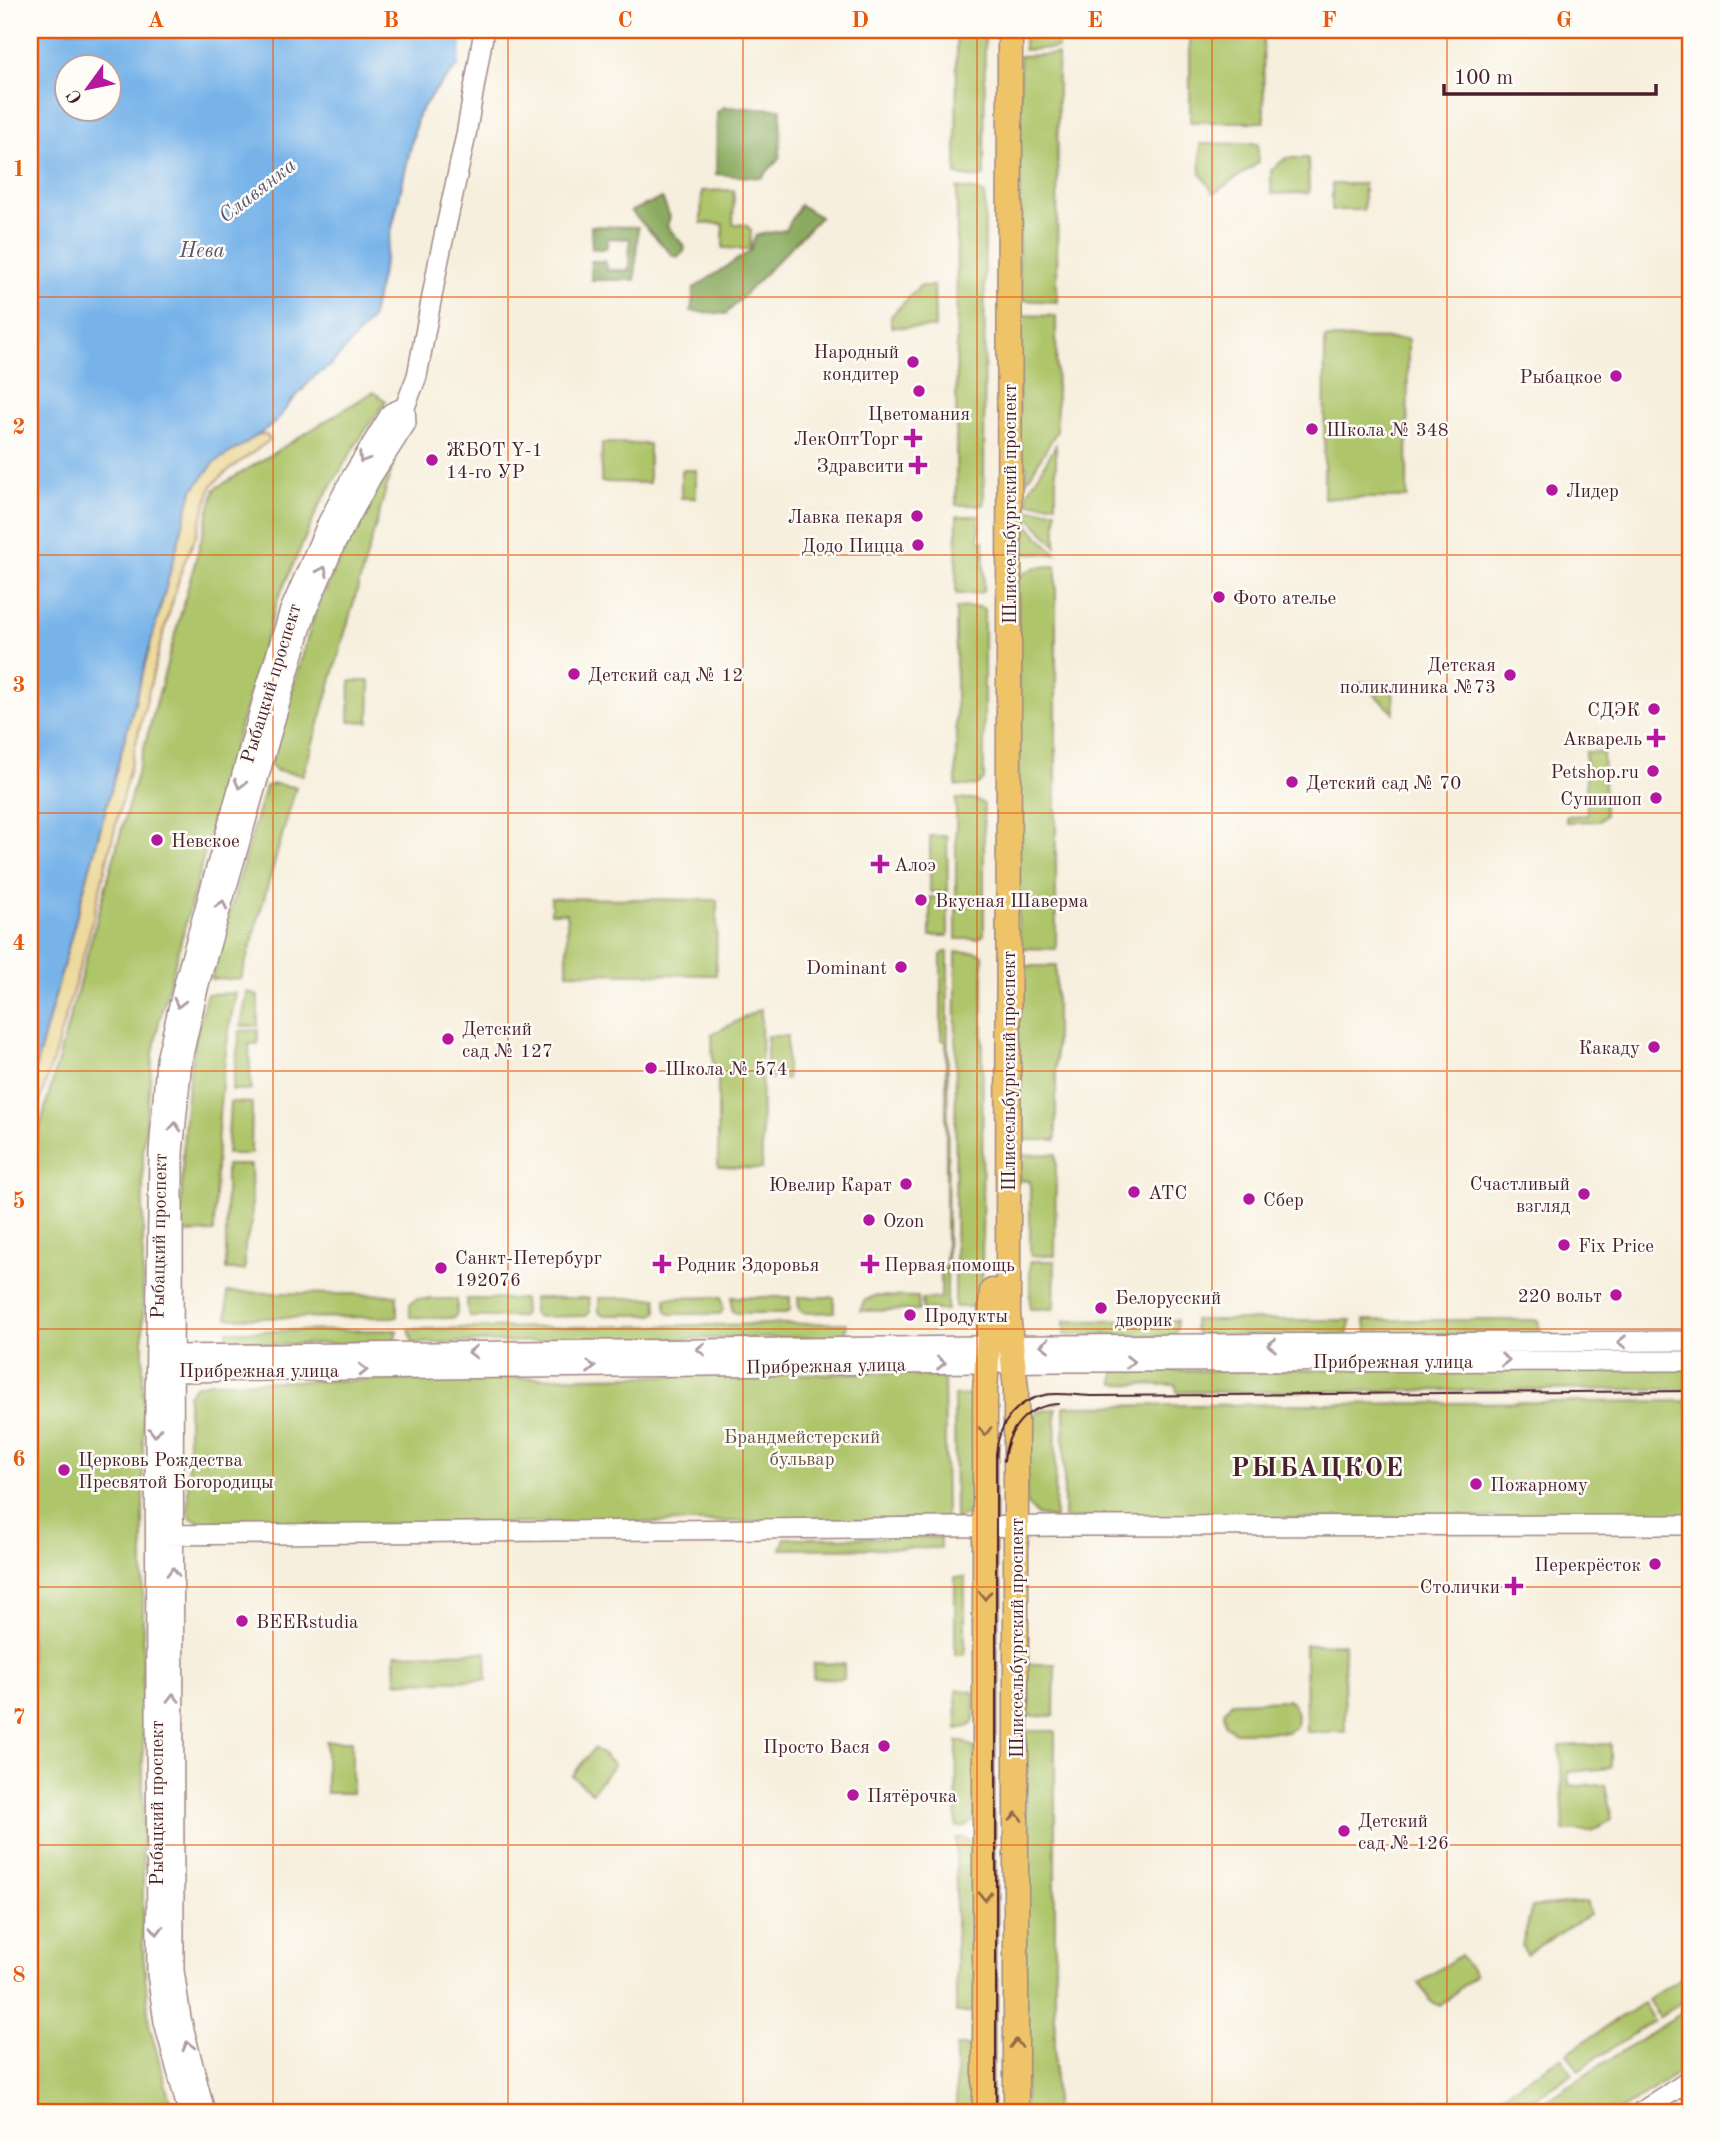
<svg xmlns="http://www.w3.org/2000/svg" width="1720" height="2142" font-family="'Old Standard TT',serif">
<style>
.green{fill:#aec56a;stroke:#7c724a;stroke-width:2}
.forest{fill:#8aaa5e;stroke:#6a6444;stroke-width:2}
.sand{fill:#eeda9e;stroke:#9c7c64;stroke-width:2}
.water{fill:#77b3e9;stroke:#60698a;stroke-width:2;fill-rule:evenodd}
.pier{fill:#f7efdd}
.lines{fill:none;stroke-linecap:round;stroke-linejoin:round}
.minor-casing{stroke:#a08784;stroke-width:22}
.major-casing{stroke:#a08784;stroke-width:27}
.minor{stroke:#fff;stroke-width:19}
.major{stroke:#efc469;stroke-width:24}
.tram{stroke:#4a1f2b;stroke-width:2}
.oneway{stroke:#ae9aa0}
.oneway2{stroke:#946947}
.grid{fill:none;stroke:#e8590c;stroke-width:2;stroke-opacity:0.55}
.poi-dot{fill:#b5179e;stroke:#fdfcf7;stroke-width:2.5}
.labels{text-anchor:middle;stroke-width:5;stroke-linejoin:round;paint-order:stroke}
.poi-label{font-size:19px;fill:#4a1f2b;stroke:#fdfcf7;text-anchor:start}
.street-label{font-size:19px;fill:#4a1f2b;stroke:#fdfcf7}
.park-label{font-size:19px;fill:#68513e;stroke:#fdfcf7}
.water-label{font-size:21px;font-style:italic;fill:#5a536e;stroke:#fdfcf7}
.district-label{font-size:26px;font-weight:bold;letter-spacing:2px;fill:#4a1f2b;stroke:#fdfcf7}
.neatline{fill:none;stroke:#e8590c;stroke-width:2.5}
.grid-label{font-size:23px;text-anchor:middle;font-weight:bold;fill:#e8590c}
</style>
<rect width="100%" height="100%" fill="#fdfcf7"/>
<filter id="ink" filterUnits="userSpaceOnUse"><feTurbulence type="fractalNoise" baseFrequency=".0143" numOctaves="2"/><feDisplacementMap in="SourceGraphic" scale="14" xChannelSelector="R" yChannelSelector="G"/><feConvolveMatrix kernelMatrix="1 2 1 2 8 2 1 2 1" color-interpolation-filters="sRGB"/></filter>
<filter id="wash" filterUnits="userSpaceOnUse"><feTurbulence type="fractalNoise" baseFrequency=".00686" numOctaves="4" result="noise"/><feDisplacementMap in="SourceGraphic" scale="28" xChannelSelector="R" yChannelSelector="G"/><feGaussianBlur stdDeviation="1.57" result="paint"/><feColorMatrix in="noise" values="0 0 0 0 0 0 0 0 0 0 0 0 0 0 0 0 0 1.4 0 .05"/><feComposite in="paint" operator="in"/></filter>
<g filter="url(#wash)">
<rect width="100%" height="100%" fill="#f7efdd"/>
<path class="green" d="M 957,30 L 985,30 L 984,176 L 978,178 L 956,175 Z
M 1024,30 L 1058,30 L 1058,48 L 1024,50 Z
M 1190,30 L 1263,30 L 1264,122 L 1190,122 Z
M 1058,54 L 1057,302 L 1019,300 L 1020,56 Z
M 1258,143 L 1258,163 L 1214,193 L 1201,174 L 1200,144 Z
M 1286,158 L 1308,158 L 1309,193 L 1271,194 L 1271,170 Z
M 1332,184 L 1364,184 L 1364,210 L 1332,210 Z
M 957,188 L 979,191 L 985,194 L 984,505 L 956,505 Z
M 734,190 L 733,224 L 746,225 L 751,230 L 750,249 L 723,248 L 723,224 L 701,223 L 702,191 Z
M 920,286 L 934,286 L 935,328 L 891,327 L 891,316 Z
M 1019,315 L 1056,316 L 1057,431 L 1027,481 L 1027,466 L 1019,466 Z
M 1325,338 L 1408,339 L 1407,498 L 1324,498 Z
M 373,392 L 386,401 L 356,444 L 319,506 L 277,601 L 225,778 L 159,1022 L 153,1054 L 143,1150 L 143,1945 L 149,2024 L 173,2112 L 30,2112 L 30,1163 L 215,489 Z
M 602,443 L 649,444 L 649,483 L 601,482 Z
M 1056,445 L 1056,504 L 1027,503 L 1028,492 Z
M 392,459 L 394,461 L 321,717 L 303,775 L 277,771 L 270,765 L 314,616 L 354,527 Z
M 681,470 L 696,470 L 696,498 L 681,498 Z
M 1028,510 L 1056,510 L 1056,546 L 1028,516 Z
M 957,516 L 979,516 L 979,541 L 984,541 L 984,590 L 980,593 L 956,594 Z
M 1019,520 L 1023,520 L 1056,554 L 1018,553 Z
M 1056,566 L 1056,949 L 1018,948 L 1018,577 L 1036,567 Z
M 980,607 L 984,609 L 984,780 L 974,786 L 956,786 L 956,608 Z
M 350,681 L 370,681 L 369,722 L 349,721 Z
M 1361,682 L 1393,683 L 1394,713 Z
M 1585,752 L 1603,752 L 1605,815 L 1599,821 L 1566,822 L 1566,816 L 1587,815 Z
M 274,784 L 296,787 L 241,979 L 211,979 L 265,787 Z
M 956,799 L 974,799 L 984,804 L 984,935 L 977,939 L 956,939 Z
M 930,836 L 947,836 L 948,892 L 930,892 Z
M 930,897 L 948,898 L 948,936 L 930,936 Z
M 551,898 L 717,900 L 716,975 L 567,973 L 567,913 L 551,913 Z
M 945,952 L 948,952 L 947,1310 L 923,1310 L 922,1299 L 941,1298 L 941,1269 L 946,1269 L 946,1041 L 941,1040 L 941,955 Z
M 956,952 L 977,952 L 983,955 L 982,1307 L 955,1307 Z
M 1018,966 L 1056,966 L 1056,1140 L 1022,1140 L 1018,1138 Z
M 247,992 L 258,996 L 258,1026 L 241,1026 Z
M 236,993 C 219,1072 216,1151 214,1232 L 181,1233 C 182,1152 183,1071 207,994 Z
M 761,1009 L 762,1169 L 718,1167 L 718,1069 L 713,1065 L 712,1034 Z
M 258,1030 L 258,1044 L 249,1044 L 251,1090 L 232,1090 L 240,1031 Z
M 767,1036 L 787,1036 L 787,1079 L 767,1078 Z
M 230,1102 L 252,1103 L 251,1154 L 227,1154 Z
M 1056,1154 L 1055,1256 L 1030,1255 L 1030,1181 L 1018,1180 L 1018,1155 Z
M 226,1165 L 251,1165 L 252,1223 L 245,1245 L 245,1270 L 226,1270 Z
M 1030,1261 L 1055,1261 L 1054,1309 L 1030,1309 Z
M 227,1292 L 397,1295 L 397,1317 L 227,1318 Z
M 874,1296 L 918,1297 L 919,1310 L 860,1311 L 864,1301 Z
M 722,1297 L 723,1310 L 720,1314 L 670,1314 L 666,1311 L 666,1298 Z
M 732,1297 L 790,1297 L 790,1310 L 786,1313 L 736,1313 L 732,1310 Z
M 798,1297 L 834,1297 L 834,1312 L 803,1313 L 799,1309 Z
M 589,1298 L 590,1312 L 586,1316 L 536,1317 L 533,1313 L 533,1298 Z
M 599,1298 L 657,1298 L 657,1312 L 653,1315 L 602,1315 L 599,1312 Z
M 416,1299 L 457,1299 L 457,1313 L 454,1318 L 410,1317 L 410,1304 Z
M 467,1299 L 523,1299 L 524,1313 L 520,1317 L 470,1317 L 468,1313 Z
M 1177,1320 L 1177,1330 L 1173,1336 L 1064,1335 L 1064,1321 Z
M 1194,1320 L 1351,1320 L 1347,1335 L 1199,1336 L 1194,1329 Z
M 1364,1320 L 1538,1320 L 1541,1334 L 1368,1335 Z
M 847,1323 L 845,1337 L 413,1343 L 409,1329 Z
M 397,1330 L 394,1343 L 228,1345 L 227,1331 Z
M 1690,1368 L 1690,1389 L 1177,1392 L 1176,1385 L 1114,1384 L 1114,1371 Z
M 944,1372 L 946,1520 L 217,1526 L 201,1523 L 191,1518 L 188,1510 L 188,1395 L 195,1386 L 210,1382 Z
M 974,1395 L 975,1505 L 970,1513 L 955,1520 L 954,1396 Z
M 1690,1401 L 1690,1517 L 1064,1519 L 1064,1406 Z
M 1056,1408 L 1055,1519 L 1037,1515 L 1026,1503 L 1026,1422 L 1038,1412 Z
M 940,1537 L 940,1548 L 781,1549 L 785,1538 Z
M 955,1577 L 965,1577 L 965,1655 L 955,1655 Z
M 1344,1644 L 1345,1732 L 1306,1732 L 1305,1645 Z
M 486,1652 L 487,1680 L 396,1682 L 395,1654 Z
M 814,1663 L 844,1664 L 844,1679 L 813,1678 Z
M 1025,1664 L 1055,1664 L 1054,1716 L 1025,1716 Z
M 956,1689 L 974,1692 L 974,1721 L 970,1726 L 957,1729 Z
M 1287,1700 L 1293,1703 L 1297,1714 L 1296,1727 L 1288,1732 L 1234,1732 L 1225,1725 L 1224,1711 L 1232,1702 Z
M 1025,1731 L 1055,1731 L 1055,2112 L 1025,2112 Z
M 326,1741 L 352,1741 L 352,1793 L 326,1793 Z
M 957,1741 L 964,1741 L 974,1748 L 975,1820 L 964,1827 L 956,1827 Z
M 1611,1744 L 1611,1768 L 1568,1772 L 1569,1786 L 1605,1785 L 1612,1820 L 1591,1831 L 1564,1831 L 1560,1746 Z
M 594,1748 L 614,1764 L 592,1792 L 572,1776 Z
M 956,1838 L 964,1838 L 975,1844 L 975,2009 L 968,2013 L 956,2013 Z
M 1587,1902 L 1589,1915 L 1526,1954 L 1522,1946 L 1532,1907 Z
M 1460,1955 L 1475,1975 L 1440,2006 L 1430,2001 L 1419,1983 Z
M 1687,1974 L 1690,1978 L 1690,1997 L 1659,2017 L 1648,2000 Z
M 1643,2003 L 1654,2021 L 1578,2070 L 1567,2053 Z
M 1690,2007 L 1690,2065 L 1618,2112 L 1529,2112 Z
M 956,2046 L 974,2046 L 974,2112 L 956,2112 Z
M 1561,2057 L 1572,2074 L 1513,2112 L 1489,2112 L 1485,2106 Z"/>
<path class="forest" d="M 724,107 L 781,109 L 780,158 L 761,178 L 716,174 L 717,112 Z
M 662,198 L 670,217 L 667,226 L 685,247 L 684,252 L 677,257 L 671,254 L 631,211 Z
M 800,205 L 820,217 L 726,314 L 691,311 L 694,288 L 750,251 L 756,235 L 786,230 Z
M 591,226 L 638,227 L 635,280 L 591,280 L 591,261 L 605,261 L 607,270 L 629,270 L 630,239 L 608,238 L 606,249 L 592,249 Z"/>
<path class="sand" d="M 258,434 L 267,435 L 270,440 L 230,469 L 212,485 L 196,536 L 183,565 L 160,645 L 88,938 L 53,1060 L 30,1131 L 30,1088 L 192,491 L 215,462 Z"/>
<path class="water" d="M 30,30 L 491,30 L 432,94 L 418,115 L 371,320 L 330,366 L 315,376 L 290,403 L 276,422 L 243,445 L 215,462 L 192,491 L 30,1088 ZM 66,66 L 108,66 L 108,108 L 66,108 Z"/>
<path class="pier" d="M 465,30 L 495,30 L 458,71 Z"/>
</g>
<g filter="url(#ink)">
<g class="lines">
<defs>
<path id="minor" d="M 163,1360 L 173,1355 L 1060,1345 L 1690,1341
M 163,1367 L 173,1372 L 1060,1362 L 1690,1361
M 160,1535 L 1060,1526 L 1690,1525
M 188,2112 L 164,2022 L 157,1974 L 155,1401 L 159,1153 L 166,1060 L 185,980 L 266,688 L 290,610 L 328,522 L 351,478 L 391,413 L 405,407
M 205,2112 L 181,2018 L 174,1970 L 173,1153 L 182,1060 L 199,984 L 306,612 L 335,545 L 372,476 L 406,423 L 405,407 L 417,376 L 439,259 L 466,135 L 484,30
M 1641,2112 L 1690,2080"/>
<path id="major" d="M 1010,30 L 1008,1314 L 1016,1389 L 1016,2112
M 985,2112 L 985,1390 L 992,1291"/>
</defs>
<use href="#minor" class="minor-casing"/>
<use href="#major" class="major-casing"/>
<use href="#minor" class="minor"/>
<use href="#major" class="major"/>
<path class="tram" d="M 1004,1461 C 1007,1430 1025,1406 1058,1404
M 996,2112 L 996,1454 C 998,1425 1015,1401 1045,1395 C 1058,1392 1080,1396 1094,1396 L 1690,1391"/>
</g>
<defs><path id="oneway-chevron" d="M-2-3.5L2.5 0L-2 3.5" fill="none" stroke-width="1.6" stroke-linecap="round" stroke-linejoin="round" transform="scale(1.75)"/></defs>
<g class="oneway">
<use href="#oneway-chevron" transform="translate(363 458) rotate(122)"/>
<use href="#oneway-chevron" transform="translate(323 571) rotate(-66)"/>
<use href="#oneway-chevron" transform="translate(240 784) rotate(105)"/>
<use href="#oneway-chevron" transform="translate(222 905) rotate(-74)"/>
<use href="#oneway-chevron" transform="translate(179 1003) rotate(104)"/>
<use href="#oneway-chevron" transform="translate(175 1127) rotate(-86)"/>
<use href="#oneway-chevron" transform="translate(1622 1342) rotate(179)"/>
<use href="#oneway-chevron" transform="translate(1045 1345) rotate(179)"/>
<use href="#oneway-chevron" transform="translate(1272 1345) rotate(180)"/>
<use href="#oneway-chevron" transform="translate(701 1349) rotate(179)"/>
<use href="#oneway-chevron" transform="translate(473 1352) rotate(179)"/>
<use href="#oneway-chevron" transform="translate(1505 1360)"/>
<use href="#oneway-chevron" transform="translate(1130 1362)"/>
<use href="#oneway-chevron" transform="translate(941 1363) rotate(-1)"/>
<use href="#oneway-chevron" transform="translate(591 1367) rotate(-1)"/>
<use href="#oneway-chevron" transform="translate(363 1370) rotate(-1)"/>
<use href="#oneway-chevron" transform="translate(155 1432) rotate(90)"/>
<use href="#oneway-chevron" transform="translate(173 1572) rotate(-90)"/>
<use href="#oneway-chevron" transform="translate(173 1698) rotate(-90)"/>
<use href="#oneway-chevron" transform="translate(157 1930) rotate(89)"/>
<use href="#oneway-chevron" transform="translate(188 2046) rotate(-104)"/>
</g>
<g class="oneway2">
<use href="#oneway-chevron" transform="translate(985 1431) rotate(90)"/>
<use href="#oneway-chevron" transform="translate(985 1595) rotate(90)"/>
<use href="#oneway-chevron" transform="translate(1016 1817) rotate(-90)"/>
<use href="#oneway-chevron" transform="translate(985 1896) rotate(90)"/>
<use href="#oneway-chevron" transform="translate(1016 2044) rotate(-90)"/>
</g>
</g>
<path class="grid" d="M 273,30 L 273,2112M 508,30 L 508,2112M 743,30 L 743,2112M 977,30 L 977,2112M 1212,30 L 1212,2112M 1447,30 L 1447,2112M 30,297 L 1690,297M 30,555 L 1690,555M 30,813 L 1690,813M 30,1071 L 1690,1071M 30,1329 L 1690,1329M 30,1587 L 1690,1587M 30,1845 L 1690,1845"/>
<g class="poi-dot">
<circle cx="913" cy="362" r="7"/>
<circle cx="1616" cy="376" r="7"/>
<circle cx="919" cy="391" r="7"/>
<circle cx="1312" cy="429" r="7"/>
<path d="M909.5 427.5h7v7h7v7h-7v7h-7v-7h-7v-7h7z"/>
<circle cx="432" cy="460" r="7"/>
<path d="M914.5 454.5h7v7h7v7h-7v7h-7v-7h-7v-7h7z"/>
<circle cx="1552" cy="490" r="7"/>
<circle cx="917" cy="516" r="7"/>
<circle cx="918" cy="545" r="7"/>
<circle cx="1219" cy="597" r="7"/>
<circle cx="574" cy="674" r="7"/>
<circle cx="1510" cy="675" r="7"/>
<circle cx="1654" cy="709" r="7"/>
<path d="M1652.5 727.5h7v7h7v7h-7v7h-7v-7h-7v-7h7z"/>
<circle cx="1653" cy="771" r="7"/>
<circle cx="1292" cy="782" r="7"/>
<circle cx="1656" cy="798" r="7"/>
<circle cx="157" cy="840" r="7"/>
<path d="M876.5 853.5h7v7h7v7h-7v7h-7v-7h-7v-7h7z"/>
<circle cx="921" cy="900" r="7"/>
<circle cx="901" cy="967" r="7"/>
<circle cx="448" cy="1039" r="7"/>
<circle cx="1654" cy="1047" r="7"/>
<circle cx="651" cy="1068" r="7"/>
<circle cx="906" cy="1184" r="7"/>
<circle cx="1134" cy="1192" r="7"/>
<circle cx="1584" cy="1194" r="7"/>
<circle cx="1249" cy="1199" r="7"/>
<circle cx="869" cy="1220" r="7"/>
<circle cx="1564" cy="1245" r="7"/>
<path d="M658.5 1253.5h7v7h7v7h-7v7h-7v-7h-7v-7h7z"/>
<path d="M866.5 1253.5h7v7h7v7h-7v7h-7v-7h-7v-7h7z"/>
<circle cx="441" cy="1268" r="7"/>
<circle cx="1616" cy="1295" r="7"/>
<circle cx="1101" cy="1308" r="7"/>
<circle cx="910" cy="1315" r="7"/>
<circle cx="64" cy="1470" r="7"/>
<circle cx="1476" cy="1484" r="7"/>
<circle cx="1655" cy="1564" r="7"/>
<path d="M1510.5 1575.5h7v7h7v7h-7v7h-7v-7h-7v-7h7z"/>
<circle cx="242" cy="1621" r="7"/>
<circle cx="884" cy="1746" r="7"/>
<circle cx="853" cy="1795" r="7"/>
<circle cx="1344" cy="1831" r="7"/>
</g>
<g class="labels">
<g class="poi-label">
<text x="899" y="358" text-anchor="end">Народный<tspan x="899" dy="22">кондитер</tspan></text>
<text x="1602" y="383" text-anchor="end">Рыбацкое</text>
<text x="919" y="420" text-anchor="middle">Цветомания</text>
<text x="1326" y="436">Школа № 348</text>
<text x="899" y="445" text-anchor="end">ЛекОптТорг</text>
<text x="446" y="456">ЖБОТ Y-1<tspan x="446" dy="22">14-го УР</tspan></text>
<text x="904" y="472" text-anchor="end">Здравсити</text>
<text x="1566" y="497">Лидер</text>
<text x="903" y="523" text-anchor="end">Лавка пекаря</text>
<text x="904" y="552" text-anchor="end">Додо Пицца</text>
<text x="1233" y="604">Фото ателье</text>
<text x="1496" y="671" text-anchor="end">Детская<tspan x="1496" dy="22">поликлиника №73</tspan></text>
<text x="588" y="681">Детский сад № 12</text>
<text x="1640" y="716" text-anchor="end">СДЭК</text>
<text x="1642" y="745" text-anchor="end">Акварель</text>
<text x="1639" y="778" text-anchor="end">Petshop.ru</text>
<text x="1306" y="789">Детский сад № 70</text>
<text x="1642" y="805" text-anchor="end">Сушишоп</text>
<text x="171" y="847">Невское</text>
<text x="894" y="871">Алоэ</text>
<text x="935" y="907">Вкусная Шаверма</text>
<text x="887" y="974" text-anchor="end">Dominant</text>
<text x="462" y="1035">Детский<tspan x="462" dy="22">сад № 127</tspan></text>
<text x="1640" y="1054" text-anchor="end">Какаду</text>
<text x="665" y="1075">Школа № 574</text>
<text x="1570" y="1190" text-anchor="end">Счастливый<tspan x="1570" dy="22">взгляд</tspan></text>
<text x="892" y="1191" text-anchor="end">Ювелир Карат</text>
<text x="1148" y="1199">АТС</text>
<text x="1263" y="1206">Сбер</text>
<text x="883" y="1227">Ozon</text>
<text x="1578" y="1252">Fix Price</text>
<text x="455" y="1264">Санкт-Петербург<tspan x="455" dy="22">192076</tspan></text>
<text x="676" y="1271">Родник Здоровья</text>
<text x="884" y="1271">Первая помощь</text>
<text x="1602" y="1302" text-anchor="end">220 вольт</text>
<text x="1115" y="1304">Белорусский<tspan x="1115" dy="22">дворик</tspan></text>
<text x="924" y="1322">Продукты</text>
<text x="78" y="1466">Церковь Рождества<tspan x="78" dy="22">Пресвятой Богородицы</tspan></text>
<text x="1490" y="1491">Пожарному</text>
<text x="1641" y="1571" text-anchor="end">Перекрёсток</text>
<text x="1500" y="1593" text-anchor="end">Столички</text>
<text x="256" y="1628">BEERstudia</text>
<text x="870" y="1753" text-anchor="end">Просто Вася</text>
<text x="867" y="1802">Пятёрочка</text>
<text x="1358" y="1827">Детский<tspan x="1358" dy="22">сад № 126</tspan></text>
</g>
<g class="street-label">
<text transform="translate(1009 504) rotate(-90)" y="7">Шлиссельбургский проспект</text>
<text transform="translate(270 683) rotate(-73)" y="7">Рыбацкий проспект</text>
<text transform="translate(1008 1071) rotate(-90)" y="7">Шлиссельбургский проспект</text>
<text transform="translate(158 1236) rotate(-89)" y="7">Рыбацкий проспект</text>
<text x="1393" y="1368">Прибрежная улица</text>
<text transform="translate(826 1365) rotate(-1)" y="7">Прибрежная улица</text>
<text x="259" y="1377">Прибрежная улица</text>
<text transform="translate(1016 1638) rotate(-90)" y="7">Шлиссельбургский проспект</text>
<text transform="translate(156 1803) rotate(-90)" y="7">Рыбацкий проспект</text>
</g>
<g class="park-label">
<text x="802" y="1443">Брандмейстерский<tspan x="802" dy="22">бульвар</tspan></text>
</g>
<g class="water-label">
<text transform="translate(257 190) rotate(-38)" y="7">Славянка</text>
<text x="202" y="257">Нева</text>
</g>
<g class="district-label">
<text x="1318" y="1476">РЫБАЦКОЕ</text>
</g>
</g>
<rect width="1720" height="2142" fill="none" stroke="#fdfcf7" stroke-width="77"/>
<g transform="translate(88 88) rotate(237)"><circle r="33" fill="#fdfcf7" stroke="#b5a4a5" stroke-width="2"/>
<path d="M0-5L12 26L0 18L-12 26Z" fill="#b5179e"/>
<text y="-10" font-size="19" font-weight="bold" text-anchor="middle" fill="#4a1f2b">С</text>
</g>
<path d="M1444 84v10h212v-10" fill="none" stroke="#4a1f2b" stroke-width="3.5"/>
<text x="1454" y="84" font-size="21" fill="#4a1f2b" stroke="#fdfcf7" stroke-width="5" paint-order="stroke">100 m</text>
<rect x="38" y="38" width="1644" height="2066" class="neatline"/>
<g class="grid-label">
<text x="156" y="27">A</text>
<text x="391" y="27">B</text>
<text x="625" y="27">C</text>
<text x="860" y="27">D</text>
<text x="1095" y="27">E</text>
<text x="1329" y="27">F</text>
<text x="1564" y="27">G</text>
<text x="19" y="176">1</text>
<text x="19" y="434">2</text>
<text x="19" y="692">3</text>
<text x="19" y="950">4</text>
<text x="19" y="1208">5</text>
<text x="19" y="1466">6</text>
<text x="19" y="1724">7</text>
<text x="19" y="1982">8</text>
</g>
</svg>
